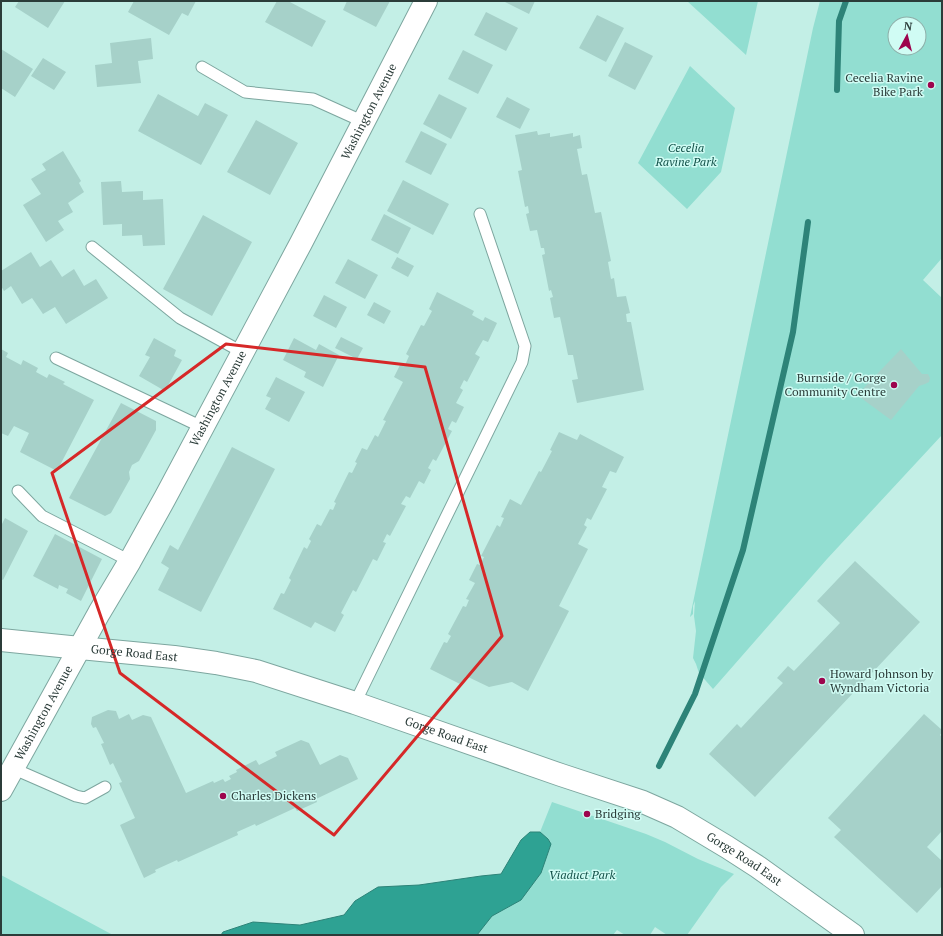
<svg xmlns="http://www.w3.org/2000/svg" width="943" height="936" font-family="'PT Serif',serif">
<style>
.green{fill:#92ded1;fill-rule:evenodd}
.water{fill:#2ea293;stroke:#2d8378}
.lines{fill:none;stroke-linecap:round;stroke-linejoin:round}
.stream{stroke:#2d8378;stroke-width:6}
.building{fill:#a6d1c9}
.lane-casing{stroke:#7da69f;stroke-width:13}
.street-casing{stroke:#7da69f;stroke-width:24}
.secondary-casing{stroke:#7da69f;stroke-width:24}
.lane{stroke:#fff;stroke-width:11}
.street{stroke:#fff;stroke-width:22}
.secondary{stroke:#fff;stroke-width:22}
.marked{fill:none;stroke:#d62828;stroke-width:3;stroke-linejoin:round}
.poi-dot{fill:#9d044d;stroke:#d0fcf4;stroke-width:1.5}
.labels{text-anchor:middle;stroke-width:3;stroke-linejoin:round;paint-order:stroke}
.poi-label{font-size:12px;fill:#2b3c39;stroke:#d0fcf4;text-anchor:start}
.street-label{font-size:12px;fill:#2b3c39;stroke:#d0fcf4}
.park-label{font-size:12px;font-style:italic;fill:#13524a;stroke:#d0fcf4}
</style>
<rect width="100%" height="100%" fill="#c3efe6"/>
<path class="green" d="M 687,1 L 758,1 L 746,55 Z
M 820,1 L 942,1 L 942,258 L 923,280 L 942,298 L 942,435 L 827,559 L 713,689 L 699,673 L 696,664 L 693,658 L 696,631 L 694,616 L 695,601 L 693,606 L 693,614 L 690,617 L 813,28 ZM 895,24 L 919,24 L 919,48 L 895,48 Z
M 690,66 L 735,108 L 721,172 L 687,209 L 638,163 Z
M 552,802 L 646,834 L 665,842 L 698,859 L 734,874 L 721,887 L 687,935 L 667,935 L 655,927 L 650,935 L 625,935 L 617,930 L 613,935 L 469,935 L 540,832 Z
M 1,875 L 113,935 L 1,935 Z"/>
<path class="water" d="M 530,832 L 540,832 L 548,839 L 551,844 L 541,873 L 521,900 L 492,916 L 477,935 L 221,935 L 223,932 L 253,922 L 300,925 L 344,915 L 355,901 L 378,887 L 419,885 L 481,876 L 501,874 L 521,840 Z"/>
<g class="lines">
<path class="stream" d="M 837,90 L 839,21 L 846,1
M 659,766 L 695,694 L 743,550 L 793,332 L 808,222"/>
</g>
<path class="building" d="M 19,1 L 65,1 L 48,28 L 15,7 Z
M 134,1 L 196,1 L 188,16 L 182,13 L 169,35 L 128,12 Z
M 277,1 L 288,1 L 326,21 L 312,47 L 265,22 Z
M 347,1 L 390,1 L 376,27 L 343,10 Z
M 503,1 L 535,1 L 529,14 Z
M 486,12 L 518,28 L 506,51 L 474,35 Z
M 597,15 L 624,28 L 606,62 L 579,48 Z
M 151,38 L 153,59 L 138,61 L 141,83 L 97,87 L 95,65 L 112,63 L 110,43 Z
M 625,42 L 653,56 L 635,90 L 608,76 Z
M 1,49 L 33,69 L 15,97 L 1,88 Z
M 463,50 L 493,65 L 478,94 L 448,79 Z
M 43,58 L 66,72 L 54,90 L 31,76 Z
M 158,94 L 198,116 L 205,103 L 228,115 L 201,165 L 138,131 Z
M 439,94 L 467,108 L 451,139 L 423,124 Z
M 507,97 L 530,109 L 520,129 L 496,117 Z
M 256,120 L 298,143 L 270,195 L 227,172 Z
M 421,131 L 447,144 L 431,175 L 405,162 Z
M 537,131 L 538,135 L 550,133 L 550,137 L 573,133 L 573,137 L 580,135 L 582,148 L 577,149 L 582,175 L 587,174 L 595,213 L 601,212 L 611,261 L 608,262 L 611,279 L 614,278 L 617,297 L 626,296 L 630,313 L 626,314 L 627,322 L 631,322 L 644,390 L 577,403 L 572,380 L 578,379 L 573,355 L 568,355 L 560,317 L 554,318 L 550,298 L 553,297 L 551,290 L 549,291 L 542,255 L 545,254 L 544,248 L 541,248 L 537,230 L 530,231 L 526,214 L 529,213 L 528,206 L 525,207 L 518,171 L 522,170 L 515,135 Z
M 63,151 L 81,181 L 79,183 L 84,192 L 68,203 L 73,212 L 58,221 L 64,230 L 46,242 L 23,205 L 41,194 L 31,179 L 46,170 L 42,164 Z
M 403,180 L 449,204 L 433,235 L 387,211 Z
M 121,181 L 122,192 L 143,191 L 143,200 L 163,199 L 165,245 L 143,246 L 142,235 L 122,236 L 122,224 L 103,225 L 101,182 Z
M 384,214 L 411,228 L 398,254 L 371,240 Z
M 203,215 L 252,242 L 212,316 L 163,289 Z
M 31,252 L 40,267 L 51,260 L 62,277 L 74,269 L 84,286 L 96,279 L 108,298 L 66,324 L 55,307 L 43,314 L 32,298 L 22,304 L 11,286 L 4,291 L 1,286 L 1,271 Z
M 397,257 L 414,266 L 408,277 L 391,268 Z
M 348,259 L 378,275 L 365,299 L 335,283 Z
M 437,292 L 474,311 L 472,315 L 483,321 L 485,317 L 497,323 L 488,342 L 483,340 L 475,354 L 480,357 L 467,382 L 464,380 L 460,388 L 463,390 L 456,403 L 464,407 L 456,423 L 452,421 L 448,429 L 452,431 L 436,461 L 433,459 L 428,468 L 431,470 L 424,484 L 419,481 L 410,498 L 406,496 L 401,504 L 406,506 L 390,536 L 387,534 L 383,542 L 386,543 L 377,561 L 373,559 L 356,592 L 353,590 L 341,613 L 344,615 L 335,632 L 315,622 L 311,628 L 273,609 L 281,593 L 284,594 L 291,580 L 289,578 L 304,547 L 307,549 L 311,541 L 309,539 L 317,524 L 321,526 L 330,509 L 333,510 L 336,503 L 334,502 L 349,472 L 352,473 L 357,463 L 355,462 L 362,448 L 367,450 L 375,435 L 378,437 L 386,421 L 383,420 L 403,382 L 394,377 L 401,363 L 405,365 L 409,356 L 406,354 L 421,325 L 424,326 L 432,311 L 429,309 Z
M 324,295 L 347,307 L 336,328 L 313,316 Z
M 374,302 L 391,311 L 384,324 L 367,315 Z
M 341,337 L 363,348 L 357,359 L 335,348 Z
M 154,338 L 176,350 L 174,356 L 182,360 L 165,391 L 139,376 L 150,357 L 145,355 Z
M 294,338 L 316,350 L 319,344 L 339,355 L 323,387 L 304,377 L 306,372 L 283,360 Z
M 1,349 L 8,353 L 6,357 L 21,365 L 23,360 L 38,368 L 36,372 L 47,378 L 49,374 L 65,382 L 63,384 L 94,400 L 57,471 L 20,452 L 29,433 L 14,426 L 8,436 L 1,433 Z
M 901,349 L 922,374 L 928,374 L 930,378 L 929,382 L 925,384 L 919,386 L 891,420 L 857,395 Z
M 276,377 L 305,392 L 289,422 L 265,409 L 271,398 L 266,396 Z
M 121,403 L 156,421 L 156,430 L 139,461 L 132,465 L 129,472 L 130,479 L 111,513 L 105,516 L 69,498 Z
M 559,432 L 577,440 L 580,434 L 624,457 L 616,473 L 610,471 L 602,487 L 607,489 L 591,520 L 587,518 L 584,525 L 587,527 L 578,544 L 588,549 L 559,606 L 569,611 L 528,691 L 512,682 L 489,687 L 466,676 L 462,685 L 430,669 L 444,642 L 447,643 L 451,636 L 448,634 L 463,606 L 466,607 L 469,600 L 466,599 L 475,583 L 469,580 L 477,564 L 480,565 L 484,557 L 481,556 L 497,525 L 500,527 L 504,518 L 501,517 L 510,499 L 521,505 L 539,471 L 541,472 L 552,451 L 550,450 Z
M 232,447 L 275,469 L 201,612 L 158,590 L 169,568 L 161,563 L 170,545 L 178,550 Z
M 5,518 L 28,531 L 3,580 L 1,579 L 1,523 L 2,524 Z
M 55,534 L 102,559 L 81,601 L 66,593 L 68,589 L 59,585 L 58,589 L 33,576 Z
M 855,561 L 920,622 L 755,797 L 709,754 L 737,724 L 741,728 L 783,683 L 777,678 L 788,666 L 794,671 L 840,623 L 817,601 Z
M 108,710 L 116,711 L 119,719 L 129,714 L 132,720 L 143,715 L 151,717 L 186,793 L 213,781 L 214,783 L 223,779 L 225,782 L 231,779 L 229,776 L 237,772 L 236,770 L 256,760 L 259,765 L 277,756 L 275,752 L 301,740 L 309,743 L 320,765 L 340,755 L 348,758 L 358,779 L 316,799 L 317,802 L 297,811 L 295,808 L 256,826 L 255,824 L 237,832 L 238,835 L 178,862 L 177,860 L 155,870 L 156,872 L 144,878 L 120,825 L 135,818 L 119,783 L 122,782 L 113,763 L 110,765 L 101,744 L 104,743 L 96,727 L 93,728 L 91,724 L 92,717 Z
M 924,714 L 942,730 L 942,732 L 940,735 L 942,737 L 942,831 L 927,847 L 942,861 L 942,886 L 917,913 L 834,837 L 841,830 L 828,818 Z"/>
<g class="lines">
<defs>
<path id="lane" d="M 202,67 L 245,92 L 313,99 L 364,122
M 92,247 L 180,318 L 242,352
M 56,358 L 202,427
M 18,491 L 42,516 L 130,561
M 355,703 L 522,362 L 525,346 L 480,214
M 12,768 L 76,796 L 85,798 L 105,787"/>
<g id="street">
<path id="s1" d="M 1,790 L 99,613 L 130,561 L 165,498 L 301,243 L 426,1"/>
</g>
<g id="secondary">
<path id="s2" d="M 1,640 L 80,648 L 174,657 L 216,663 L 256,671 L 355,703 L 561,775 L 643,802 L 677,817 L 727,847 L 758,867 L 853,935"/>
</g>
</defs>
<use href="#lane" class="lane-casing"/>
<use href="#street" class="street-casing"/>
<use href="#secondary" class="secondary-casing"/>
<use href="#lane" class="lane"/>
<use href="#street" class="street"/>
<use href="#secondary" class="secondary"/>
</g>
<path class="marked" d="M 226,344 L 425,367 L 502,636 L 334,835 L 120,673 L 52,473 Z"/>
<g class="poi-dot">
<circle cx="931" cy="85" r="4"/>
<circle cx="894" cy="385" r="4"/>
<circle cx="822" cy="681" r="4"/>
<circle cx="223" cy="796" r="4"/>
<circle cx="587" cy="814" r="4"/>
</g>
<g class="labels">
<g class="poi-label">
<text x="923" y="82" text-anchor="end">Cecelia Ravine<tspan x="923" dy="14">Bike Park</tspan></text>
<text x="886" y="382" text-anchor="end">Burnside / Gorge<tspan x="886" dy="14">Community Centre</tspan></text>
<text x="830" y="678">Howard Johnson by<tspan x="830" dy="14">Wyndham Victoria</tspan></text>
<text x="231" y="800">Charles Dickens</text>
<text x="595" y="818">Bridging</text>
</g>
<g class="street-label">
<text dy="4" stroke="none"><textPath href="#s1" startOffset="772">Washington Avenue</textPath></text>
<text dy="4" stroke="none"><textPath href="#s1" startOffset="448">Washington Avenue</textPath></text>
<text dy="4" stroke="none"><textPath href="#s2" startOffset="134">Gorge Road East</textPath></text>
<text dy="4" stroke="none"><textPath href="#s1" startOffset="88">Washington Avenue</textPath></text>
<text dy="4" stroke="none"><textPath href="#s2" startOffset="458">Gorge Road East</textPath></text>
<text dy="4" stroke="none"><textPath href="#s2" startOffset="782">Gorge Road East</textPath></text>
</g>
<g class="park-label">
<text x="686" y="152">Cecelia<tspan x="686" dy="14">Ravine Park</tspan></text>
<text x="582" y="879">Viaduct Park</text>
</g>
</g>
<rect width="943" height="936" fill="none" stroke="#2b3c39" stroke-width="4"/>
<g transform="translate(907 36) rotate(7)"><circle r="19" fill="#d0fcf4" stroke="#8eafa9"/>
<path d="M0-3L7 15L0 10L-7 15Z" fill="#9d044d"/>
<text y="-6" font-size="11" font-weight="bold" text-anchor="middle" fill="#2b3c39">N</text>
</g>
</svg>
